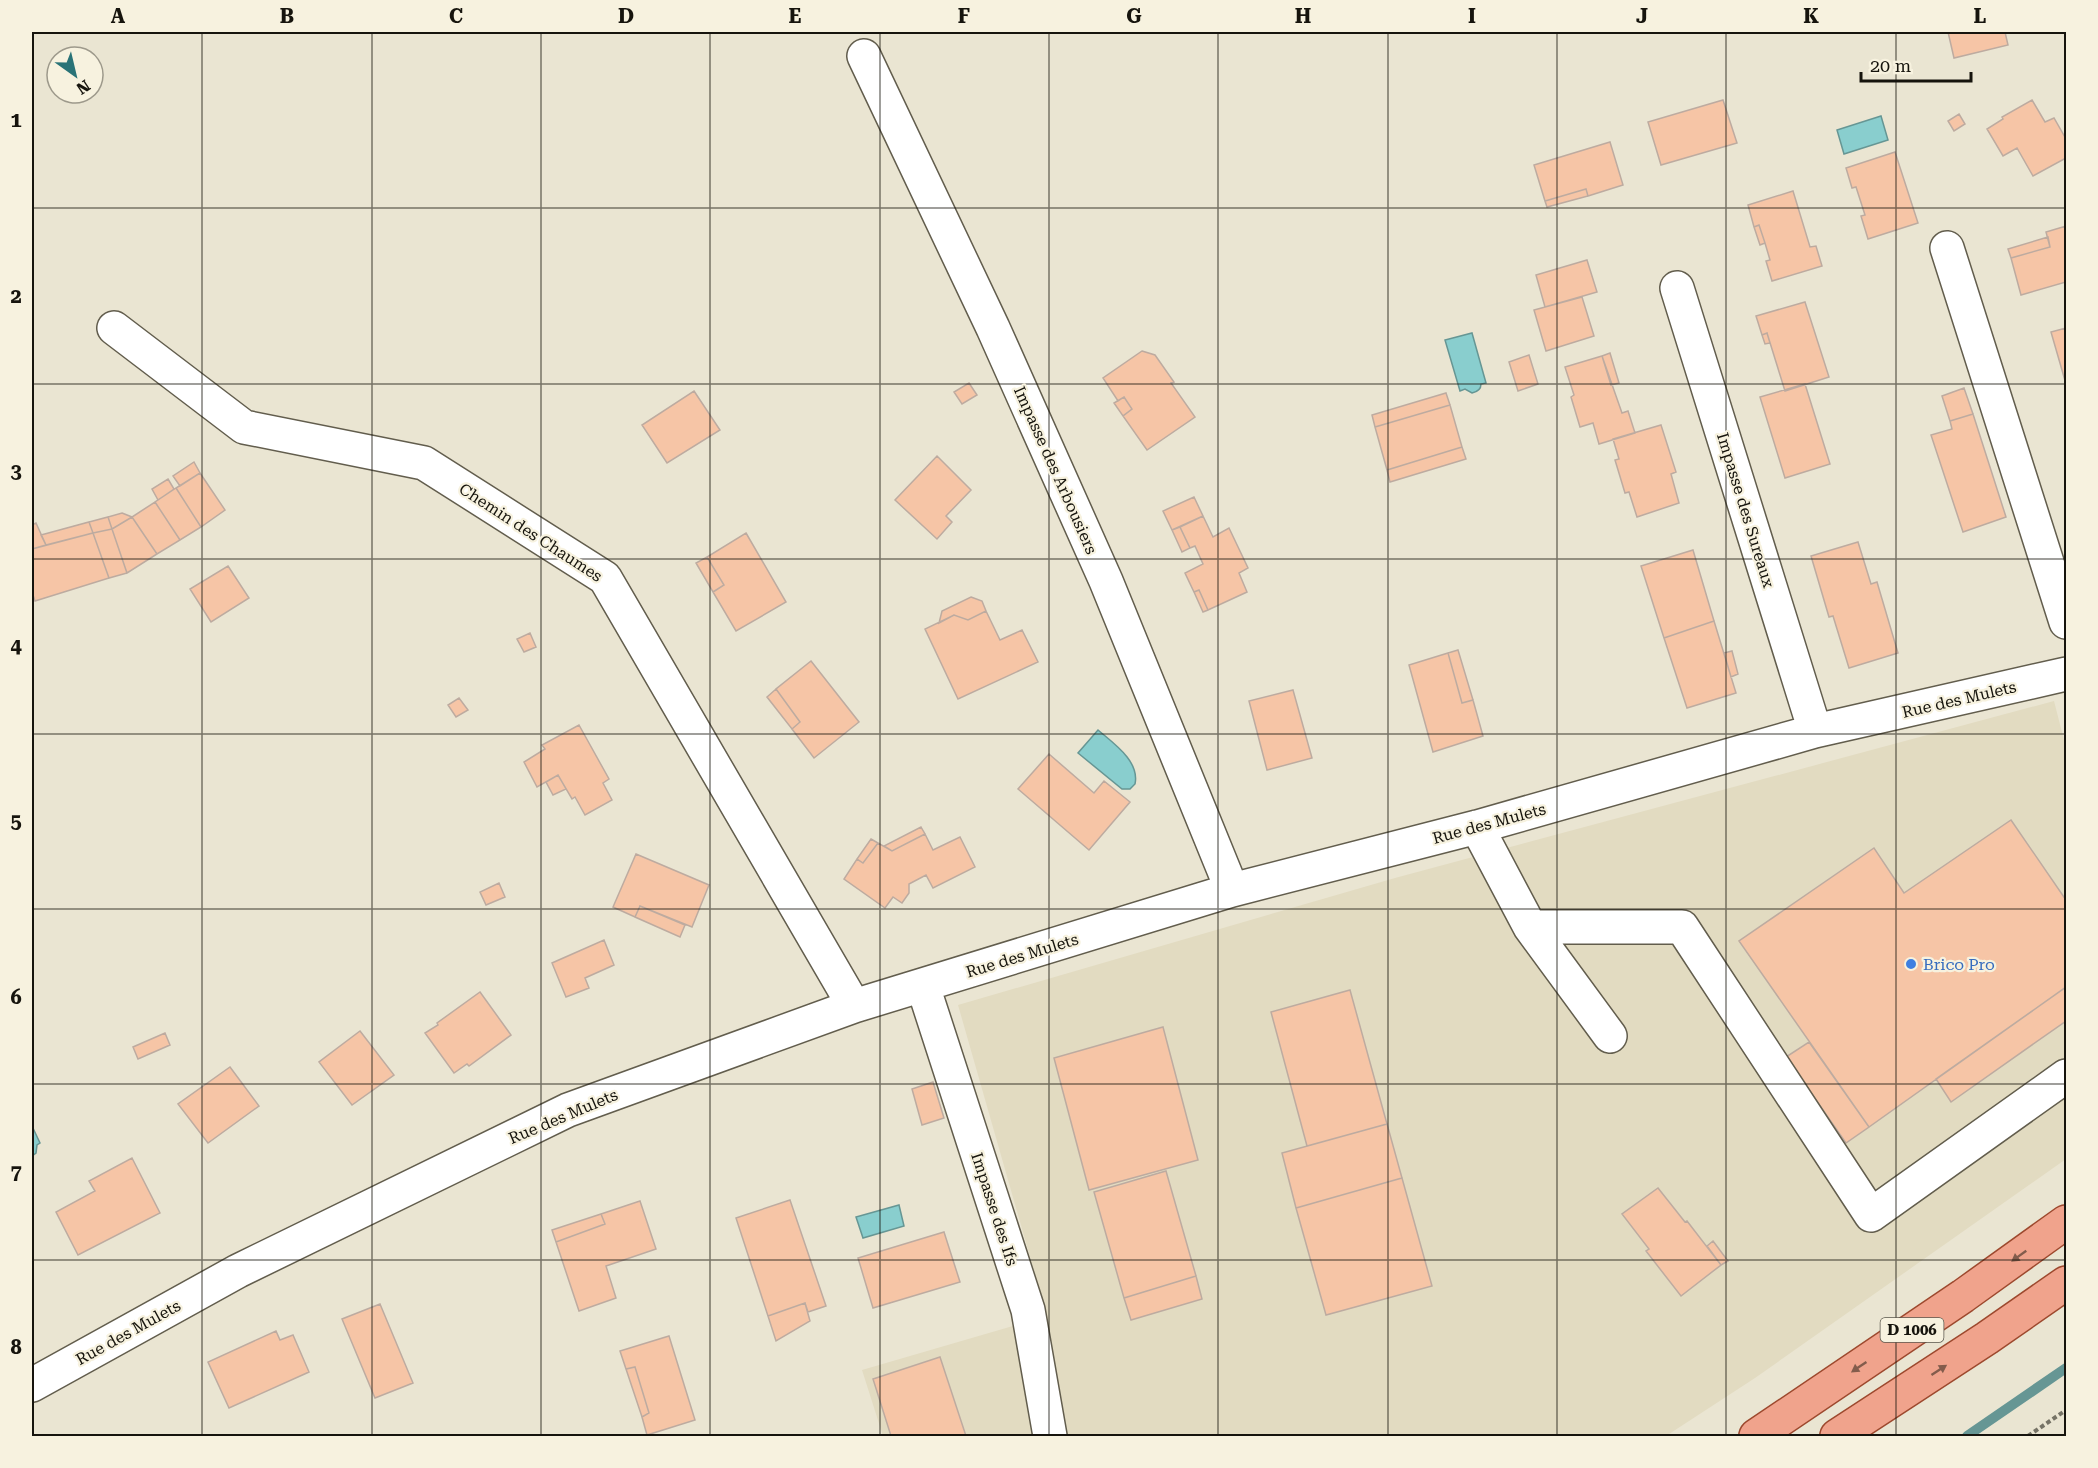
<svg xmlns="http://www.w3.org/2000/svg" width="2098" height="1468" font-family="'Roboto Serif',serif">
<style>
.built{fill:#e2dbc1}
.water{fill:#89cece;stroke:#669694;stroke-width:1.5}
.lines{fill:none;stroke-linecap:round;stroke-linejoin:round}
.stream{stroke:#669694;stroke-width:10}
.building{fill:#f6c5a6;stroke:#bdaba0;stroke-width:1.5}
.minor-casing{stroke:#625d4d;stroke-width:36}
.major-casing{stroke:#9d492e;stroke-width:36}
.path{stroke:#767366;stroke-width:4;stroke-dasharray:4.5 3;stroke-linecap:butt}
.minor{stroke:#fff;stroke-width:33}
.major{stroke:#f0a38c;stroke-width:33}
.oneway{fill:#835c4c}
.grid{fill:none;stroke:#16140d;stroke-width:1.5;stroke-opacity:0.55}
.shop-dot{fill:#3f7fe0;stroke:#f7f2df;stroke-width:2}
.labels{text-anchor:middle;stroke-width:4.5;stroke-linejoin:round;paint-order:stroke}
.shield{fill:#f7f2df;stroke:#5a574c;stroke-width:1.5}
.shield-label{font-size:15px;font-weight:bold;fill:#16140d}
.street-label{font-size:16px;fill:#16140d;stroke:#f7f2df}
.shop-label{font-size:16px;fill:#366cbe;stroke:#f7f2df;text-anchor:start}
.neatline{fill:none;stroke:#16140d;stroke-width:2}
.grid-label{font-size:20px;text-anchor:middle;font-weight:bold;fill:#16140d}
</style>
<rect width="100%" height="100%" fill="#eae5d2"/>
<path class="built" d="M 2054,701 L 2066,748 L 2066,1159 L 1755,1378 L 1666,1436 L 883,1436 L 862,1370 L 1047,1316 L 958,1005 L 1395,878 Z"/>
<path class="water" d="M 1881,116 L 1888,140 L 1844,154 L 1837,130 Z
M 1472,333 L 1486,383 L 1481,384 C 1481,390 1477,392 1472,393 L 1465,389 L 1460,391 L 1445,340 Z
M 1098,730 C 1113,743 1140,761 1135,784 L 1130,789 L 1122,789 L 1078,753 Z
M 32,1126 L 40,1143 L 37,1145 L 36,1153 L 32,1156 Z
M 899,1205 L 904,1226 L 863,1238 L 856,1217 Z"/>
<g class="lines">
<path class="stream" d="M 1967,1436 L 2066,1368"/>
</g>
<path class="building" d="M 1948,32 L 2005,32 L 2008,45 L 1954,58 Z
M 1723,100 L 1737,143 L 1661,165 L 1648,122 Z
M 2032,100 L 2045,122 L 2054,118 L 2066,139 L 2066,158 L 2033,176 L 2017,148 L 2003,156 L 1987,129 L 2003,119 L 2002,117 Z
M 1959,114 L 1965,124 L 1954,131 L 1948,121 Z
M 1610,142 L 1623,185 L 1588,196 L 1586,189 L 1545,201 L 1534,165 Z
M 1895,152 L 1918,223 L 1868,239 L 1861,216 L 1865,215 L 1856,187 L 1852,188 L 1846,168 Z
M 1586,189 L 1588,196 L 1547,207 L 1545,201 Z
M 1793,191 L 1810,247 L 1816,246 L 1822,266 L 1772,281 L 1766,261 L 1770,260 L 1765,243 L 1759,225 L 1754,227 L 1748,205 Z
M 1759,225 L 1765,243 L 1760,245 L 1754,227 Z
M 2066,226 L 2066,282 L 2021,295 L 2011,258 L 2050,247 L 2046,232 Z
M 2048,237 L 2050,247 L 2011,258 L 2008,249 Z
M 1587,260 L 1597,292 L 1545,307 L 1536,275 Z
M 1582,297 L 1594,336 L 1546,351 L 1534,310 Z
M 1805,302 L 1829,377 L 1785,391 L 1767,333 L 1762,335 L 1756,316 Z
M 2066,328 L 2066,384 L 2051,332 Z
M 1767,333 L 1770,343 L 1765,344 L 1762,335 Z
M 1142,351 L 1155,355 L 1174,382 L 1171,383 L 1195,417 L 1147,450 L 1123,416 L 1132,409 L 1124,397 L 1118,401 L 1103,378 Z
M 1610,353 L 1619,383 L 1611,385 L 1602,356 Z
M 1529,355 L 1538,384 L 1518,391 L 1509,362 Z
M 1602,356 L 1622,413 L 1628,411 L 1635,433 L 1599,444 L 1593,423 L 1580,427 L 1571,397 L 1574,395 L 1565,367 Z
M 969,383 L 977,395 L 962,404 L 954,392 Z
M 1805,384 L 1830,464 L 1785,478 L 1760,397 Z
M 1964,388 L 1973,414 L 1950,421 L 1942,396 Z
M 694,391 L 720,430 L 667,463 L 642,425 Z
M 1446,393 L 1450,405 L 1375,427 L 1372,415 Z
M 1124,397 L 1132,409 L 1123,416 L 1114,403 Z
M 1450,405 L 1462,447 L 1387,470 L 1375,427 Z
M 1973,414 L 2006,517 L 1963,532 L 1931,435 L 1952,429 L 1950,421 Z
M 1661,425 L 1676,472 L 1671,474 L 1679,503 L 1637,517 L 1629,492 L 1625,493 L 1615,460 L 1619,459 L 1613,439 Z
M 1462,447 L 1466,459 L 1390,482 L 1387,470 Z
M 937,456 L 971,490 L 946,516 L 952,522 L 937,539 L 895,500 Z
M 194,462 L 200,473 L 180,486 L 173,476 Z
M 200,473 L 225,510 L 201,527 L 176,488 Z
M 168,479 L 174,489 L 158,500 L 152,489 Z
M 176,488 L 201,527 L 180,540 L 155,502 Z
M 1194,497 L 1203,516 L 1172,530 L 1163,511 Z
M 155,502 L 180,540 L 157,554 L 132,517 Z
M 122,513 L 132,517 L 112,529 L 108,517 Z
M 1203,516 L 1213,537 L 1229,528 L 1248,568 L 1239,573 L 1247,592 L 1208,610 L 1199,590 L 1194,592 L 1185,573 L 1203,564 L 1195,546 L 1190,548 L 1180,527 Z
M 108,517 L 112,529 L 93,533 L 89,522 Z
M 132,517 L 157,554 L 127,573 L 112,529 Z
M 89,522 L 93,533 L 46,545 L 41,535 Z
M 36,523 L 46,545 L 32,549 L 32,525 Z
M 1180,527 L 1190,548 L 1182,552 L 1172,530 Z
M 112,529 L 127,573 L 109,578 L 93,533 Z
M 93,533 L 109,578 L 35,601 L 32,592 L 32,549 Z
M 746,533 L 786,602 L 736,631 L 713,592 L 724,585 L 707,557 Z
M 1858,542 L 1871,584 L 1877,582 L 1898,653 L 1849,668 L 1833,616 L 1829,617 L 1811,556 Z
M 1693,550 L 1714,621 L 1664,638 L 1641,566 Z
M 707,557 L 724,585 L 713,592 L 696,563 Z
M 228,566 L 249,598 L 211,622 L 190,589 Z
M 1199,590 L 1208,610 L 1203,612 L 1194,592 Z
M 971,597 L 982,601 L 986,611 L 968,620 L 954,615 L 939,623 L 942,611 Z
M 986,611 L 1000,640 L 1022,630 L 1038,662 L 958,699 L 925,629 L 954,615 L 968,620 Z
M 1714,621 L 1736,693 L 1687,708 L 1664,638 Z
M 530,633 L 536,647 L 524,652 L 517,639 Z
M 1458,650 L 1473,700 L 1462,703 L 1448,653 Z
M 1732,651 L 1738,674 L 1731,677 L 1724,653 Z
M 1448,653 L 1462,703 L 1473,700 L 1483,736 L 1433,752 L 1409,665 Z
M 811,661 L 859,722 L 814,758 L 792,729 L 800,722 L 776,689 Z
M 776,689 L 800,722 L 792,729 L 767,697 Z
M 1293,690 L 1312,758 L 1267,770 L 1249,701 Z
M 459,698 L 468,710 L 456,717 L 448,705 Z
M 579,725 L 609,779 L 603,783 L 612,800 L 585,815 L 575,797 L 572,799 L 558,775 L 537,787 L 524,762 L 545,749 L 542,745 Z
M 1049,754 L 1094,793 L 1104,781 L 1130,802 L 1089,850 L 1018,789 Z
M 558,775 L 566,789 L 553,795 L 546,782 Z
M 2011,820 L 2066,900 L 2066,987 L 1869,1127 L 1739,941 L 1874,848 L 1904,893 Z
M 921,827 L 925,834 L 892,851 L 884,846 Z
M 925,834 L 933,850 L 960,837 L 975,867 L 933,888 L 926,875 L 909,884 L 909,893 L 902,903 L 893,897 L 885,908 L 844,879 L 857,859 L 863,863 L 878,843 L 892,851 Z
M 871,839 L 878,843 L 863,863 L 857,859 Z
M 636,854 L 709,885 L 692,927 L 640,906 L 635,917 L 613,907 Z
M 499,883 L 505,897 L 486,905 L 480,892 Z
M 640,906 L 685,925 L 680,937 L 635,917 Z
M 604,940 L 614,965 L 585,978 L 589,988 L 566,997 L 552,963 Z
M 2066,987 L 2066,1021 L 1951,1102 L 1936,1079 Z
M 1350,990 L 1387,1124 L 1307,1146 L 1271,1012 Z
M 480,992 L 511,1035 L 469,1066 L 467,1064 L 454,1073 L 425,1033 L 438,1025 L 437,1023 Z
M 1163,1027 L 1198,1160 L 1089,1190 L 1054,1058 Z
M 360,1031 L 394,1075 L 352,1105 L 319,1062 Z
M 165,1033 L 170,1045 L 138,1059 L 133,1047 Z
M 1809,1042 L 1869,1127 L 1846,1143 L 1786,1057 Z
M 230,1067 L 259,1106 L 208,1143 L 178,1104 Z
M 933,1082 L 944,1118 L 922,1125 L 912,1089 Z
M 1387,1124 L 1402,1178 L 1296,1208 L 1282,1153 Z
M 132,1158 L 160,1213 L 78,1255 L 56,1212 L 95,1191 L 89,1181 Z
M 1166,1171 L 1196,1276 L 1124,1298 L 1094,1192 Z
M 1402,1178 L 1432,1286 L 1326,1315 L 1296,1208 Z
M 1658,1188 L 1685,1222 L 1687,1221 L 1721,1265 L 1681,1296 L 1646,1251 L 1649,1249 L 1622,1214 Z
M 790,1200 L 826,1306 L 808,1312 L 805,1303 L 768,1316 L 736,1218 Z
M 640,1201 L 656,1249 L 606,1266 L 616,1298 L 579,1311 L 556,1242 L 605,1224 L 601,1214 Z
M 601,1214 L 605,1224 L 556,1242 L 552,1230 Z
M 944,1232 L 960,1282 L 873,1308 L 858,1258 Z
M 1713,1241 L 1728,1261 L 1721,1265 L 1707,1246 Z
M 1196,1276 L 1202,1299 L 1131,1320 L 1124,1298 Z
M 805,1303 L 810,1321 L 776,1341 L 768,1316 Z
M 380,1304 L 413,1383 L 375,1398 L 342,1319 Z
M 276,1331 L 280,1340 L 293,1335 L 309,1372 L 229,1408 L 208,1362 Z
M 669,1336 L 695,1420 L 647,1435 L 642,1417 L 649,1413 L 635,1367 L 626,1369 L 620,1351 Z
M 940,1357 L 966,1436 L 891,1436 L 873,1379 Z
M 635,1367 L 649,1413 L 642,1417 L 626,1369 Z"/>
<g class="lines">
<defs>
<path id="minor" d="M 864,56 L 993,328 L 1106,581 L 1232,890
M 1947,248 L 2066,622
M 1677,288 L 1815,731
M 114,328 L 244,427 L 424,463 L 605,578 L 854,1006
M 1477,827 L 1530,927 L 1610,1036
M 1530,927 L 1682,927 L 1871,1215 L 2066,1076
M 923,986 L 1028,1310 L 1050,1436
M 32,1385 L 238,1271 L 568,1110 L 854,1006 L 1232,890 L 1477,827 L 1815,731 L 2066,674"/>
<path id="major" d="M 1756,1436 L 1963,1296 L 2066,1222
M 1837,1436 L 1987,1338 L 2066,1283"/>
</defs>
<use href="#minor" class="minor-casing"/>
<use href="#major" class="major-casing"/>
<path class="path" d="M 2028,1436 L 2066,1410"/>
<use href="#minor" class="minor"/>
<use href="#major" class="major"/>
</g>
<defs><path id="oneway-solid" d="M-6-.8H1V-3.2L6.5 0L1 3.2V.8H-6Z" transform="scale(1.5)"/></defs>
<g class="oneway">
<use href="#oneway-solid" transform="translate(2019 1256) rotate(144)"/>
<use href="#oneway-solid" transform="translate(1859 1367) rotate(146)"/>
<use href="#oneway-solid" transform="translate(1939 1370) rotate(-33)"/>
</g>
<path class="grid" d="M 202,32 L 202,1436M 372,32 L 372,1436M 541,32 L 541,1436M 710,32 L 710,1436M 880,32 L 880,1436M 1049,32 L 1049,1436M 1218,32 L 1218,1436M 1388,32 L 1388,1436M 1557,32 L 1557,1436M 1726,32 L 1726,1436M 1896,32 L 1896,1436M 32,208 L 2066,208M 32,384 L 2066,384M 32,559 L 2066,559M 32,734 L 2066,734M 32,909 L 2066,909M 32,1084 L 2066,1084M 32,1260 L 2066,1260"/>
<circle class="shop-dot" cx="1911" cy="964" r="6"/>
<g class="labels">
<rect class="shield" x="1880.5" y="1318" width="63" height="24" rx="4.5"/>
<g class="shield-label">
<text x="1912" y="1335">D 1006</text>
</g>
<g class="street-label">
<text transform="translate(1056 470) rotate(66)" y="6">Impasse des Arbousiers</text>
<text transform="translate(1746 510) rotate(73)" y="6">Impasse des Sureaux</text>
<text transform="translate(531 532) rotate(33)" y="6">Chemin des Chaumes</text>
<text transform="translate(1959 699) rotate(-13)" y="6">Rue des Mulets</text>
<text transform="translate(1489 823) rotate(-15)" y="6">Rue des Mulets</text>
<text transform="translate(1022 955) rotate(-17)" y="6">Rue des Mulets</text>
<text transform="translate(563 1116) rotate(-23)" y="6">Rue des Mulets</text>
<text transform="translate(995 1209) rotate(72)" y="6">Impasse des Ifs</text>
<text transform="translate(128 1332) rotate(-29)" y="6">Rue des Mulets</text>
</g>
<g class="shop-label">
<text x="1923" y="970">Brico Pro</text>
</g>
</g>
<rect width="2098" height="1468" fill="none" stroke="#f7f2df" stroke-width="66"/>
<g transform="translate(75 75) rotate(146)"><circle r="28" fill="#f7f2df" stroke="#9d998b" stroke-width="1.5"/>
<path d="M0-4.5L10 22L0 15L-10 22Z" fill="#297377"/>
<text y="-9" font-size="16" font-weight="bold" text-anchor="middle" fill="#16140d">N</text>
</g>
<path d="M1861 72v9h110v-9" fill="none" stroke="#16140d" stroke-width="3"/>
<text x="1870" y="72" font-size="18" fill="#16140d" stroke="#f7f2df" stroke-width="4.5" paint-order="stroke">20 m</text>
<rect x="33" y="33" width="2032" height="1402" class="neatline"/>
<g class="grid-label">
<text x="118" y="23">A</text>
<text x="287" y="23">B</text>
<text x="456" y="23">C</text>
<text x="626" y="23">D</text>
<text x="795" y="23">E</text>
<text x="964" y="23">F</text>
<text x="1134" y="23">G</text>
<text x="1303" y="23">H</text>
<text x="1472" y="23">I</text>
<text x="1642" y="23">J</text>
<text x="1811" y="23">K</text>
<text x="1980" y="23">L</text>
<text x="16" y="127">1</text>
<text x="16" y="303">2</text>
<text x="16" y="478">3</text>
<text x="16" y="653">4</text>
<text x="16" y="828">5</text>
<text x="16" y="1004">6</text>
<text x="16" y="1179">7</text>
<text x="16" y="1354">8</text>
</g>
</svg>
